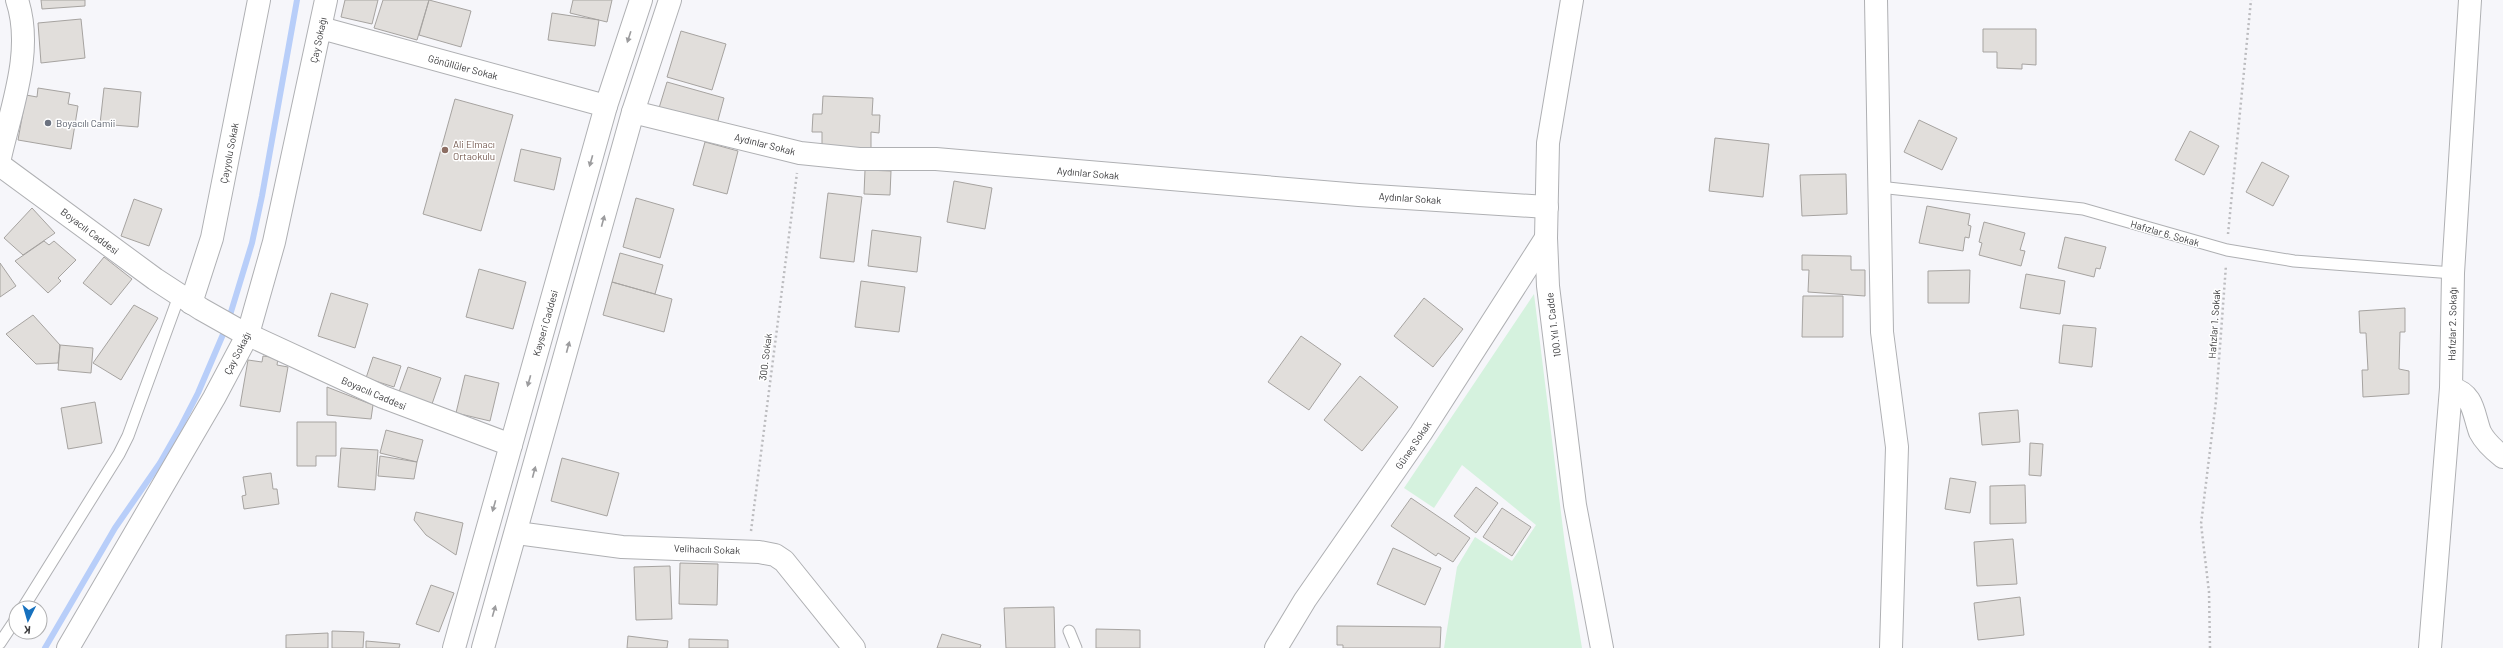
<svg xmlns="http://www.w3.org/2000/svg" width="2503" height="648" font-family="Barlow,sans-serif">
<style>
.green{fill:#d5f2de}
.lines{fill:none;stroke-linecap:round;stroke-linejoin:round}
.stream{stroke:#b8cef9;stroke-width:6}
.building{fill:#e1dedb;stroke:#a6a3a0}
.service-casing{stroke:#afb0b3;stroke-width:13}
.minor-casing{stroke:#afb0b3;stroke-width:24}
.tertiary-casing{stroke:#afb0b3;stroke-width:24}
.secondary-casing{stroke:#afb0b3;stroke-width:24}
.path{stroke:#bcbcbf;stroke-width:2.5;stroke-dasharray:2 3;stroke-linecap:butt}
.service{stroke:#fff;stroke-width:11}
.minor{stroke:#fff;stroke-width:22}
.tertiary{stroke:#fff;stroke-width:22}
.secondary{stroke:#fff;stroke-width:22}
.oneway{fill:#9c9c9e}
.worship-dot{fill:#6b7280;stroke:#fff;stroke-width:1.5}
.education-dot{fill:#8d6e63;stroke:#fff;stroke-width:1.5}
.labels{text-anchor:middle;stroke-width:3;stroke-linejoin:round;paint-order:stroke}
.street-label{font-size:10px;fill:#3a3a3c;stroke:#fff}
.worship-label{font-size:10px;fill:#5b616d;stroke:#fff;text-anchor:start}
.education-label{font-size:10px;fill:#785e54;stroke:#fff;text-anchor:start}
</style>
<rect width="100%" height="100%" fill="#f6f6fa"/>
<path class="green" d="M 1534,294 L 1565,545 L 1582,648 L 1444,648 L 1457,567 L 1475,537 L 1512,561 L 1536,525 L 1462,465 L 1434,508 L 1404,488 Z"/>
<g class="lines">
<path class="stream" d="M 45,648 L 115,528 L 160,463 L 180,428 L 198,393 L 227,325 L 252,243 L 262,196 L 297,0"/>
</g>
<path class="building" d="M 41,0 L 85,0 L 85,6 L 42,9 Z
M 345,0 L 378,0 L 372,24 L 341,17 Z
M 383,0 L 429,0 L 417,40 L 374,28 Z
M 429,0 L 471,11 L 461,47 L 419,35 Z
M 573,0 L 612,0 L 607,22 L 570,13 Z
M 552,13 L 599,20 L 595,46 L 548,40 Z
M 81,19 L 85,58 L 41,63 L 38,23 Z
M 1983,29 L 2036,29 L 2036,65 L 2022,64 L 2022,69 L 1997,68 L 1997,52 L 1983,52 Z
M 681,31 L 726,44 L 712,90 L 667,77 Z
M 667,82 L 724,98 L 717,124 L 659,108 Z
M 38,88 L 70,93 L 68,104 L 78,106 L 71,149 L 18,140 L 26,95 L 37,97 Z
M 104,88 L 141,92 L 138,127 L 100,124 Z
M 823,96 L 873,98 L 872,115 L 880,115 L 879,133 L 871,132 L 871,149 L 822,147 L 822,132 L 812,132 L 813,114 L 822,114 Z
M 455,99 L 513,115 L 481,231 L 423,214 Z
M 1919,120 L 1957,138 L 1942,170 L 1904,152 Z
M 2190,131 L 2219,146 L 2204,175 L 2175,160 Z
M 1715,138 L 1769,144 L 1763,197 L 1709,191 Z
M 705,142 L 738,151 L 727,194 L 693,185 Z
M 521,149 L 561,158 L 554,190 L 514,181 Z
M 2262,162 L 2289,176 L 2273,206 L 2246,192 Z
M 865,170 L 891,171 L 890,195 L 864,194 Z
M 1846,174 L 1847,214 L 1802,216 L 1800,175 Z
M 954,181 L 992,188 L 985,229 L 947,222 Z
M 828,193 L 862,197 L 854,262 L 820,258 Z
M 636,198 L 674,209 L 660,258 L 623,247 Z
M 134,199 L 162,209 L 149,246 L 121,236 Z
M 1927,206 L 1970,214 L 1968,225 L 1971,226 L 1969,238 L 1965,237 L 1963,251 L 1919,243 Z
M 32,208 L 55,233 L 23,255 L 4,238 Z
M 1984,222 L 2025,233 L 2020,250 L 2025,251 L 2021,266 L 1979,255 L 1982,243 L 1979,242 Z
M 872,230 L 921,237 L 917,272 L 868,266 Z
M 2065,237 L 2106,247 L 2100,269 L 2096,268 L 2094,277 L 2058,268 Z
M 44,241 L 49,245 L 54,241 L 76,260 L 58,278 L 61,281 L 48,293 L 15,261 Z
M 620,253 L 663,265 L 655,294 L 612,282 Z
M 1802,255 L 1851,256 L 1851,270 L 1865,270 L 1865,296 L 1808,292 L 1809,270 L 1802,270 Z
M 104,257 L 132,279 L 111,305 L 83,283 Z
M 0,263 L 16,286 L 0,297 Z
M 479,269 L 526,282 L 513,329 L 466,317 Z
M 1970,270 L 1969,303 L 1928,303 L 1928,271 Z
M 2026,274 L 2065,281 L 2060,314 L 2020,308 Z
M 861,281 L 905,287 L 899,332 L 855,327 Z
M 612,282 L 672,299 L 664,332 L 603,315 Z
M 331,293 L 368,304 L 355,348 L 318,336 Z
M 1803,296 L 1843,296 L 1843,337 L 1802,337 Z
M 1424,298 L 1463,329 L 1433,367 L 1394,336 Z
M 134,305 L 158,318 L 121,380 L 93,363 Z
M 2405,308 L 2405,332 L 2400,332 L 2399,369 L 2409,371 L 2409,394 L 2363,397 L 2362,370 L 2368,370 L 2366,333 L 2360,333 L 2359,311 Z
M 33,315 L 60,345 L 58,363 L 36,364 L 6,334 Z
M 2063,325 L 2096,328 L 2092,367 L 2059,363 Z
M 1301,336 L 1341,364 L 1309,410 L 1268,382 Z
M 60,345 L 93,348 L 91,373 L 58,370 Z
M 263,356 L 278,358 L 277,365 L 288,367 L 280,412 L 240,406 L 248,360 L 262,362 Z
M 373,357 L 401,366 L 394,387 L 366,378 Z
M 408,367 L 441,378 L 432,404 L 399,392 Z
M 465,375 L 499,383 L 490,421 L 456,413 Z
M 1360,376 L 1398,407 L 1362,451 L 1324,420 Z
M 327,387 L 373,405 L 371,419 L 327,415 Z
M 95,402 L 102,443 L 68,449 L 61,408 Z
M 2018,410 L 2020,442 L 1982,445 L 1979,413 Z
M 297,422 L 336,422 L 336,456 L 316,456 L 316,466 L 297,466 Z
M 386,430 L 423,440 L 417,462 L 380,453 Z
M 2030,443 L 2043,444 L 2041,476 L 2029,475 Z
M 341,448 L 378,450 L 375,490 L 338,487 Z
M 380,456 L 417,462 L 414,479 L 378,476 Z
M 562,458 L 619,473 L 607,516 L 551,501 Z
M 271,473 L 273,489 L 277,489 L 279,504 L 244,509 L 242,496 L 246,495 L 243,477 Z
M 1950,478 L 1976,482 L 1970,513 L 1945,509 Z
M 2025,485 L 2026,523 L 1990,524 L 1990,486 Z
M 1476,487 L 1498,503 L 1476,533 L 1454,516 Z
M 1411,498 L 1470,538 L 1453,562 L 1438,553 L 1436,556 L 1391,526 Z
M 1502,508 L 1531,527 L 1512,556 L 1483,537 Z
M 416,512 L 463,523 L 456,555 L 426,535 L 414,520 Z
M 2013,539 L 2017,584 L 1977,586 L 1974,542 Z
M 1393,548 L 1441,568 L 1425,605 L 1377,584 Z
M 680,563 L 718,564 L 717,605 L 679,604 Z
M 670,566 L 672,619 L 636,620 L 634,567 Z
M 431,585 L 454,593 L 439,632 L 416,624 Z
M 2020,597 L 2024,635 L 1978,640 L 1974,603 Z
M 1054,607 L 1055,648 L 1006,648 L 1004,608 Z
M 1337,626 L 1441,627 L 1440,648 L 1343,648 L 1343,645 L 1337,645 Z
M 1096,629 L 1140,630 L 1140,648 L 1096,648 Z
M 332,631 L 364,632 L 363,648 L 332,648 Z
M 328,633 L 328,648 L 286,648 L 286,635 Z
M 942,634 L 981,645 L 980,648 L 937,648 Z
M 628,636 L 668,641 L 667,648 L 627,648 Z
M 689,639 L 728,640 L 728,648 L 689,648 Z
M 366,641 L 400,644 L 399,648 L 366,648 Z"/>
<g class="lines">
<defs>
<path id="service" d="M 1879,187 L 2083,209 L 2227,250 L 2294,261 L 2453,273
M 23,608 L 119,454 L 128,436 L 179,296
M 1069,631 L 1076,648
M 0,643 L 16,619"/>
<path id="minor" d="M 1876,0 L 1882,332 L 1897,447 L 1891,648
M 321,28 L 606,106
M 633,112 L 800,153 L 859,159 L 936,159 L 1359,195 L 1547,207
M 191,303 L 212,238 L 259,0
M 2451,388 C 2474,394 2473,413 2480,432 C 2485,442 2494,450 2503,457
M 517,533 L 622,547 L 759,552 L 775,555 L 784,561 L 854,648
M 68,648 L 214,398 L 248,334 L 274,242 L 326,0
M 1276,648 L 1305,600 L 1421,433 L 1546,238
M 2430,648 L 2451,388 L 2453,273 L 2470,0"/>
<path id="tertiary" d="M 1572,0 L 1548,143 L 1546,238 L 1548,286 L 1575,505 L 1602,648
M 0,158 C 11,108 34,51 17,0
M 0,165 L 155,279 L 201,309 L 240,331 L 383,397 L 511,445"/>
<path id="secondary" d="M 454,648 L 606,106 L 641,0
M 483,648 L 633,112 L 670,0"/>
</defs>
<use href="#service" class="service-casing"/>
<use href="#minor" class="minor-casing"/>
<use href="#tertiary" class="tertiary-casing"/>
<use href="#secondary" class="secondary-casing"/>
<path class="path" d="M 2228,234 L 2251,0
M 751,531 L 797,173
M 2210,648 L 2209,592 L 2201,524 L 2216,401 L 2226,265"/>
<use href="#service" class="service"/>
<use href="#minor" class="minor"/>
<use href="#tertiary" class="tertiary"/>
<use href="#secondary" class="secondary"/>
</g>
<defs><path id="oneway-solid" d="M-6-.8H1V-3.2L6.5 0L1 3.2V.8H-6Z"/></defs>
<g class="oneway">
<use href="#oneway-solid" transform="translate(629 37) rotate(108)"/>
<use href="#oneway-solid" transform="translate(591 161) rotate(106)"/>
<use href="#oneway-solid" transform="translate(603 221) rotate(-75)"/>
<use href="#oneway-solid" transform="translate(568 347) rotate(-75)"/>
<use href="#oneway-solid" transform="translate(529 381) rotate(106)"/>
<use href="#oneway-solid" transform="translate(534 472) rotate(-75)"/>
<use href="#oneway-solid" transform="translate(494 506) rotate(106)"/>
<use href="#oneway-solid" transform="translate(494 611) rotate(-74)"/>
</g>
<circle class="worship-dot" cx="48" cy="123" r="4"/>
<circle class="education-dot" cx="445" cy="150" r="4"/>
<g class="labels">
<g class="street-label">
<text transform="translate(318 40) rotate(-78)" y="4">Çay Sokağı</text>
<text transform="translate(463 67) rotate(15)" y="4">Gönüllüler Sokak</text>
<text transform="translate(765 144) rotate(14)" y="4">Aydınlar Sokak</text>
<text transform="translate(229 153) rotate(-79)" y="4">Çayyolu Sokak</text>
<text transform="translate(1088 173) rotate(5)" y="4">Aydınlar Sokak</text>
<text transform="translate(1410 198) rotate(4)" y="4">Aydınlar Sokak</text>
<text transform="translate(90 231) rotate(37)" y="4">Boyacılı Caddesi</text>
<text transform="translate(2165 233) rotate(16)" y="4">Hafızlar 6. Sokak</text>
<text transform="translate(545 323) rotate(-74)" y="4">Kayseri Caddesi</text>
<text transform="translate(2214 324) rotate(-86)" y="4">Hafızlar 1. Sokak</text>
<text transform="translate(2452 324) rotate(-89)" y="4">Hafızlar 2. Sokağı</text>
<text transform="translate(1553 325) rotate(-97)" y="4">100.Yıl 1. Cadde</text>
<text transform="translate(237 353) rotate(-63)" y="4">Çay Sokağı</text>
<text transform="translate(765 357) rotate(-83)" y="4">300. Sokak</text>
<text transform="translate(374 393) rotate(23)" y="4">Boyacılı Caddesi</text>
<text transform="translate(1413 445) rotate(-56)" y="4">Güneş Sokak</text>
<text transform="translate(707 549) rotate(2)" y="4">Velihacılı Sokak</text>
</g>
<g class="worship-label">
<text x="56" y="127">Boyacılı Camii</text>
</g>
<g class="education-label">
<text x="453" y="148">Ali Elmacı<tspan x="453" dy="12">Ortaokulu</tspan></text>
</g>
</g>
<g transform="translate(28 620) rotate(185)"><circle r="19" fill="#ffffff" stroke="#b0b0b1"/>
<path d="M0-3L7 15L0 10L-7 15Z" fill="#1771be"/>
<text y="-6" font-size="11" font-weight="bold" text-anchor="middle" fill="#3a3a3c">K</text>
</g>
</svg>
